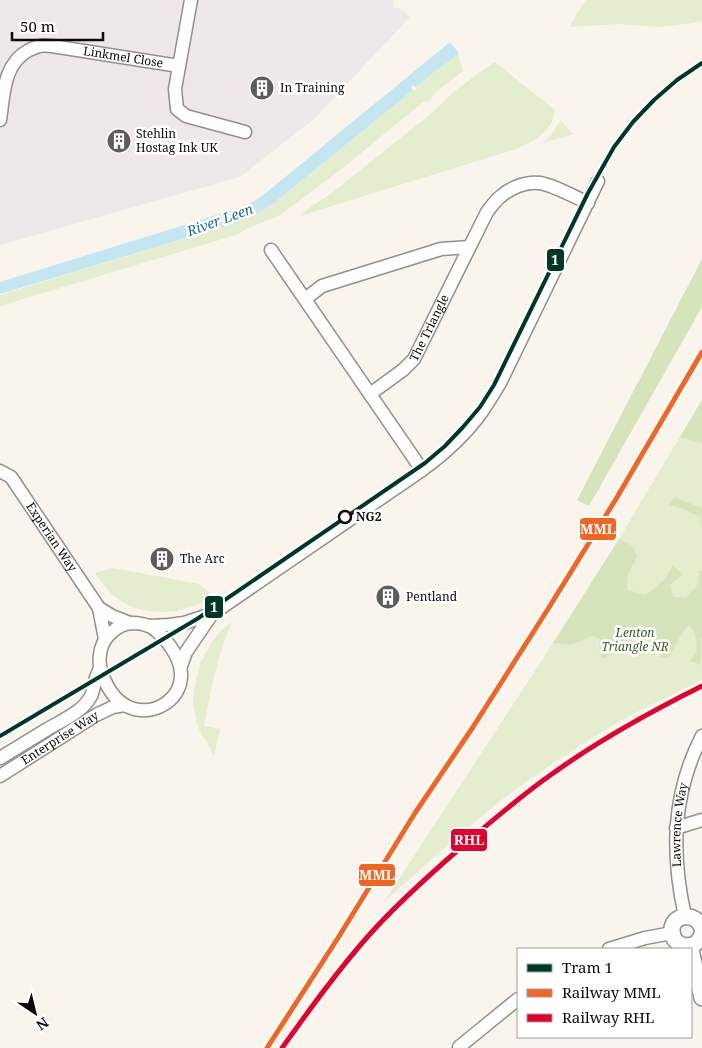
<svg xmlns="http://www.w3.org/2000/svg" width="702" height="1048" font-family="'Noto Serif',serif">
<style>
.industrial{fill:#efe8ea}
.green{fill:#e4edcd}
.forest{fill:#d5e4bb}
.water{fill:#c4e6f1}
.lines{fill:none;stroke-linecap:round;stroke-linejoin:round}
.minor-casing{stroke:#92908c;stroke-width:15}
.tertiary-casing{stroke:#92908c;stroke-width:18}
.minor{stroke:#fefefc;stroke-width:12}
.tertiary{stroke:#fefefc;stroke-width:15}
.rail-1-casing{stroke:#fff;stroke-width:9}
.rail-2-casing{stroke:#fff;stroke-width:9}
.rail-1{stroke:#f26522;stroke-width:5}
.rail-2{stroke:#e4002b;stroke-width:5}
.tram-1-casing{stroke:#fff;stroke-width:8}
.tram-1{stroke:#003828;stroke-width:4}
.stop-dot{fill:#fff;stroke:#0a0a0a;stroke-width:2.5}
.labels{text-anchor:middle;stroke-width:5;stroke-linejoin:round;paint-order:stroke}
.street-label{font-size:12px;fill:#0a0a0a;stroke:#fff}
.poi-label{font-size:12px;fill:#0a0a0a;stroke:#fff;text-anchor:start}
.stop-label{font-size:12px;font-weight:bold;fill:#0a0a0a;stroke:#fff;text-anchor:start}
.park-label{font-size:12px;font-style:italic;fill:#315e1e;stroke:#fff}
.water-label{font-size:14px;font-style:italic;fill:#196a95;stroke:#fff}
.line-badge{stroke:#fff;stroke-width:2}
.badge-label{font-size:14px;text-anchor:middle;font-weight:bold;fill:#fff}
</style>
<rect width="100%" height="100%" fill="#f9f5ec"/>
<path class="industrial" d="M 0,0 L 394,0 L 393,7 L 403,10 L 410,17 L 314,119 L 240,177 L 0,245 Z"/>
<path class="green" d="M 586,0 L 702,0 L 702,22 L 660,27 L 619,24 L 570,27 L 576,15 Z
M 458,54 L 463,71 L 436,92 L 430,100 L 422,103 L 344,167 L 279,216 L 248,228 L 236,235 L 0,306 L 0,295 L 239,222 L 260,212 L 274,203 L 413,90 L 415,91 L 417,89 L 416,87 Z
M 495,62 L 555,110 C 553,131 534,142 516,149 L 300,216 L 312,206 L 332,193 L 427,117 L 455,91 L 483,70 Z
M 560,120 L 573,134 L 543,143 C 551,136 556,129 560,120 Z
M 702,400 L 702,680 C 666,698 628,715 594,737 C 560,758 525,781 493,807 C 456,837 420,870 384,902 L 595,579 Z
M 113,568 L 199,584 L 213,596 C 205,601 195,606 185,609 C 164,615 136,612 118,599 C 108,592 102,583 95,573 Z
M 232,622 C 217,655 211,691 204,726 L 220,729 L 214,756 L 205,738 L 202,736 L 197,724 L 193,703 L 195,685 L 200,664 L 211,643 L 220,632 Z"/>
<path class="forest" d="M 702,259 L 702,307 L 589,506 L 577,500 Z
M 702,400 L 702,443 L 680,437 Z
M 674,497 L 702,508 L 702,529 L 700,517 L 681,508 L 669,505 Z
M 619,539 L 633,546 L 637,557 L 628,574 L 627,590 L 646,595 L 664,580 L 673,565 L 682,575 L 670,585 L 673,597 L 686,598 L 698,585 L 699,571 L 702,571 L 702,638 L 701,639 C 702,647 702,657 700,665 L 690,661 L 697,651 L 695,634 L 690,625 C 682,629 675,648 669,657 L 661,658 L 651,631 L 641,636 L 635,636 L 628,645 L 621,644 L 611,646 L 611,654 L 602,659 L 599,647 L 600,639 L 592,636 L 571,645 L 553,643 Z"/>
<path class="water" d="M 450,42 L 459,53 C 445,65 430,75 416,87 L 412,85 L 411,88 L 413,90 L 274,203 L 260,212 L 239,222 L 0,294 L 0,282 L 236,209 L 253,202 L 267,192 Z"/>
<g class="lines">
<defs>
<g id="minor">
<path d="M 191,0 L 175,89 L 177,109 L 186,116 L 245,132"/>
<path id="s1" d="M 0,120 C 4,94 3,64 29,50 C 33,49 37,46 40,46 C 44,45 49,46 52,46 L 179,66"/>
<path d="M 271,250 L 422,470"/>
<path d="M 305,299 L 322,286 L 441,249 L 469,247"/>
<path id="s2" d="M 370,394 L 403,370 L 414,359 L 487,212 C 491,207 495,201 500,197 C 510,188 526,181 540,183 C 553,185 575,197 588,203"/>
<path id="s3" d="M 0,471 L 11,477 L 99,608 L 105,639"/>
<path d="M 99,608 L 112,616 L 130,623"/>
<path d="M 150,626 L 169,625 L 184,623 L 212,614 L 422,470 C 444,454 465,435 481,413 C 488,403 494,393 500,383 L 598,181"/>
<path d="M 181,666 L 186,652 L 212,614"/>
<path d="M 0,758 C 15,749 31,739 46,730 C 61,721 83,712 91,696 C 93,692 94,686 95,681 C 96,676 99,672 100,667 C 100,663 99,659 100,655 C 101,639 116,624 132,623 C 139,623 145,624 151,627 C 164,635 181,657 181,674 C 182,698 157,715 134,709 C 115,704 104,684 100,666"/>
<path id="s4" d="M 0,776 L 96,715 L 113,707 L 124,705"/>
<path d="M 676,828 L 702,820"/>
<path id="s5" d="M 685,916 C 671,854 672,794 702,736"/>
<path d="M 609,949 L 645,938 L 672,933"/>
<path d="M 459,1047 L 486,1025 L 518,999"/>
</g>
<path id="tertiary" d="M 702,928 C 696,911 671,914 672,931 C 673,949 697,951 702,934
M 691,950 L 702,998"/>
</defs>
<use href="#minor" class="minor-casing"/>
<use href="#tertiary" class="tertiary-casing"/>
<use href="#minor" class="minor"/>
<use href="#tertiary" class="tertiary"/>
<defs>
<path id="rail-1" d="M 267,1048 L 338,938 L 415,813 L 473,727 L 548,609 L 616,499 L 702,352"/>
<path id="rail-2" d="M 282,1048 C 310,1009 338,970 370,934 C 397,904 427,877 458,850 C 488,824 519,797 552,774 C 599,740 650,712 702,686"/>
</defs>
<use href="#rail-1" class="rail-1-casing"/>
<use href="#rail-2" class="rail-2-casing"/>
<use href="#rail-1" class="rail-1"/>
<use href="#rail-2" class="rail-2"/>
<defs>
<path id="tram-1" d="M 0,736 L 197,619 L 425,463 L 445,446 L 463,427 L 480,407 L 494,385 L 588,193 L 614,147 L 633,122 L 654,100 L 677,80 L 702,63"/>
</defs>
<use href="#tram-1" class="tram-1-casing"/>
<use href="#tram-1" class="tram-1"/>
</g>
<defs>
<symbol id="building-disc" viewBox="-11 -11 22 22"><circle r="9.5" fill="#5e5c59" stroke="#fff"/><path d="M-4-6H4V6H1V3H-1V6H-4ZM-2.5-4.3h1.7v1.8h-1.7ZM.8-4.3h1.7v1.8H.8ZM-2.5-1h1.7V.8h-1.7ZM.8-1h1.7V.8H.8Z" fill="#fff"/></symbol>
</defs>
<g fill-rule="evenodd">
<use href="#building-disc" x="248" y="74" width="28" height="28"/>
<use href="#building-disc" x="105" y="127" width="28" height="28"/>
<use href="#building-disc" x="148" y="545" width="28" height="28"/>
<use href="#building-disc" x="374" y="583" width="28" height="28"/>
</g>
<circle class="stop-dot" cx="345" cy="517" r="6"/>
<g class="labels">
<g class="street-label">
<text dy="4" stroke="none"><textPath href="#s1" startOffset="175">Linkmel Close</textPath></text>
<text dy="4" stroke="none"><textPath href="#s2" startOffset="91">The Triangle</textPath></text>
<text dy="4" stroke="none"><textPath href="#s3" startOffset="85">Experian Way</textPath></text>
<text dy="4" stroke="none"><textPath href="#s4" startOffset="71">Enterprise Way</textPath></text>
<text dy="4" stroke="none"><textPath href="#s5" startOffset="92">Lawrence Way</textPath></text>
</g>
<g class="poi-label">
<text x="280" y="92">In Training</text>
<text x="136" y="138">Stehlin<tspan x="136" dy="14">Hostag Ink UK</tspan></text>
<text x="180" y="563">The Arc</text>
<text x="406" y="601">Pentland</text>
</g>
<g class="stop-label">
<text x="356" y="521">NG2</text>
</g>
<g class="park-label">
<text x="635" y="637">Lenton<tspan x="635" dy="14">Triangle NR</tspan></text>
</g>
<g class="water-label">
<text transform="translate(220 220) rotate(-20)" y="5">River Leen</text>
</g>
</g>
<g class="line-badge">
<rect x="546" y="248" width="19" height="24" rx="5" fill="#003828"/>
<rect x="579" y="517" width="38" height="24" rx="5" fill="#f26522"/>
<rect x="204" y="595" width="20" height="24" rx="5" fill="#003828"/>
<rect x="450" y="828" width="38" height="24" rx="5" fill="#e4002b"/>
<rect x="358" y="863" width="38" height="24" rx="5" fill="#f26522"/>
</g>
<g class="badge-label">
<text x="555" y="265">1</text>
<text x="598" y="534">MML</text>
<text x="214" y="612">1</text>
<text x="469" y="845">RHL</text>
<text x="377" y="880">MML</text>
</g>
<rect x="517" y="948" width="175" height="90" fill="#ffffff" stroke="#9d9d9d"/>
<rect x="527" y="964" width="25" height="8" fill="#003828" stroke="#9d9d9d"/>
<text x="562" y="973" font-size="15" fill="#0a0a0a">Tram 1</text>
<rect x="527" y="989" width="25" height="8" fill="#f26522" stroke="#9d9d9d"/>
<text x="562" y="998" font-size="15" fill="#0a0a0a">Railway MML</text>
<rect x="527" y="1014" width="25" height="8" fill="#e4002b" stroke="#9d9d9d"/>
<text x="562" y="1023" font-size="15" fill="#0a0a0a">Railway RHL</text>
<g transform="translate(35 1013) rotate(145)" stroke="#ffffff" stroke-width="4" paint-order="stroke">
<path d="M0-4L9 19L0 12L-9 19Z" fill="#0a0a0a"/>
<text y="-8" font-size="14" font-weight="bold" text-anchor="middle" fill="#0a0a0a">N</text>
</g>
<path d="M12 32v8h91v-8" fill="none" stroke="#0a0a0a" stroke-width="2.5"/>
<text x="20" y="32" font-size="15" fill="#0a0a0a" stroke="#ffffff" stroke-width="4" paint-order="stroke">50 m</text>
</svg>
